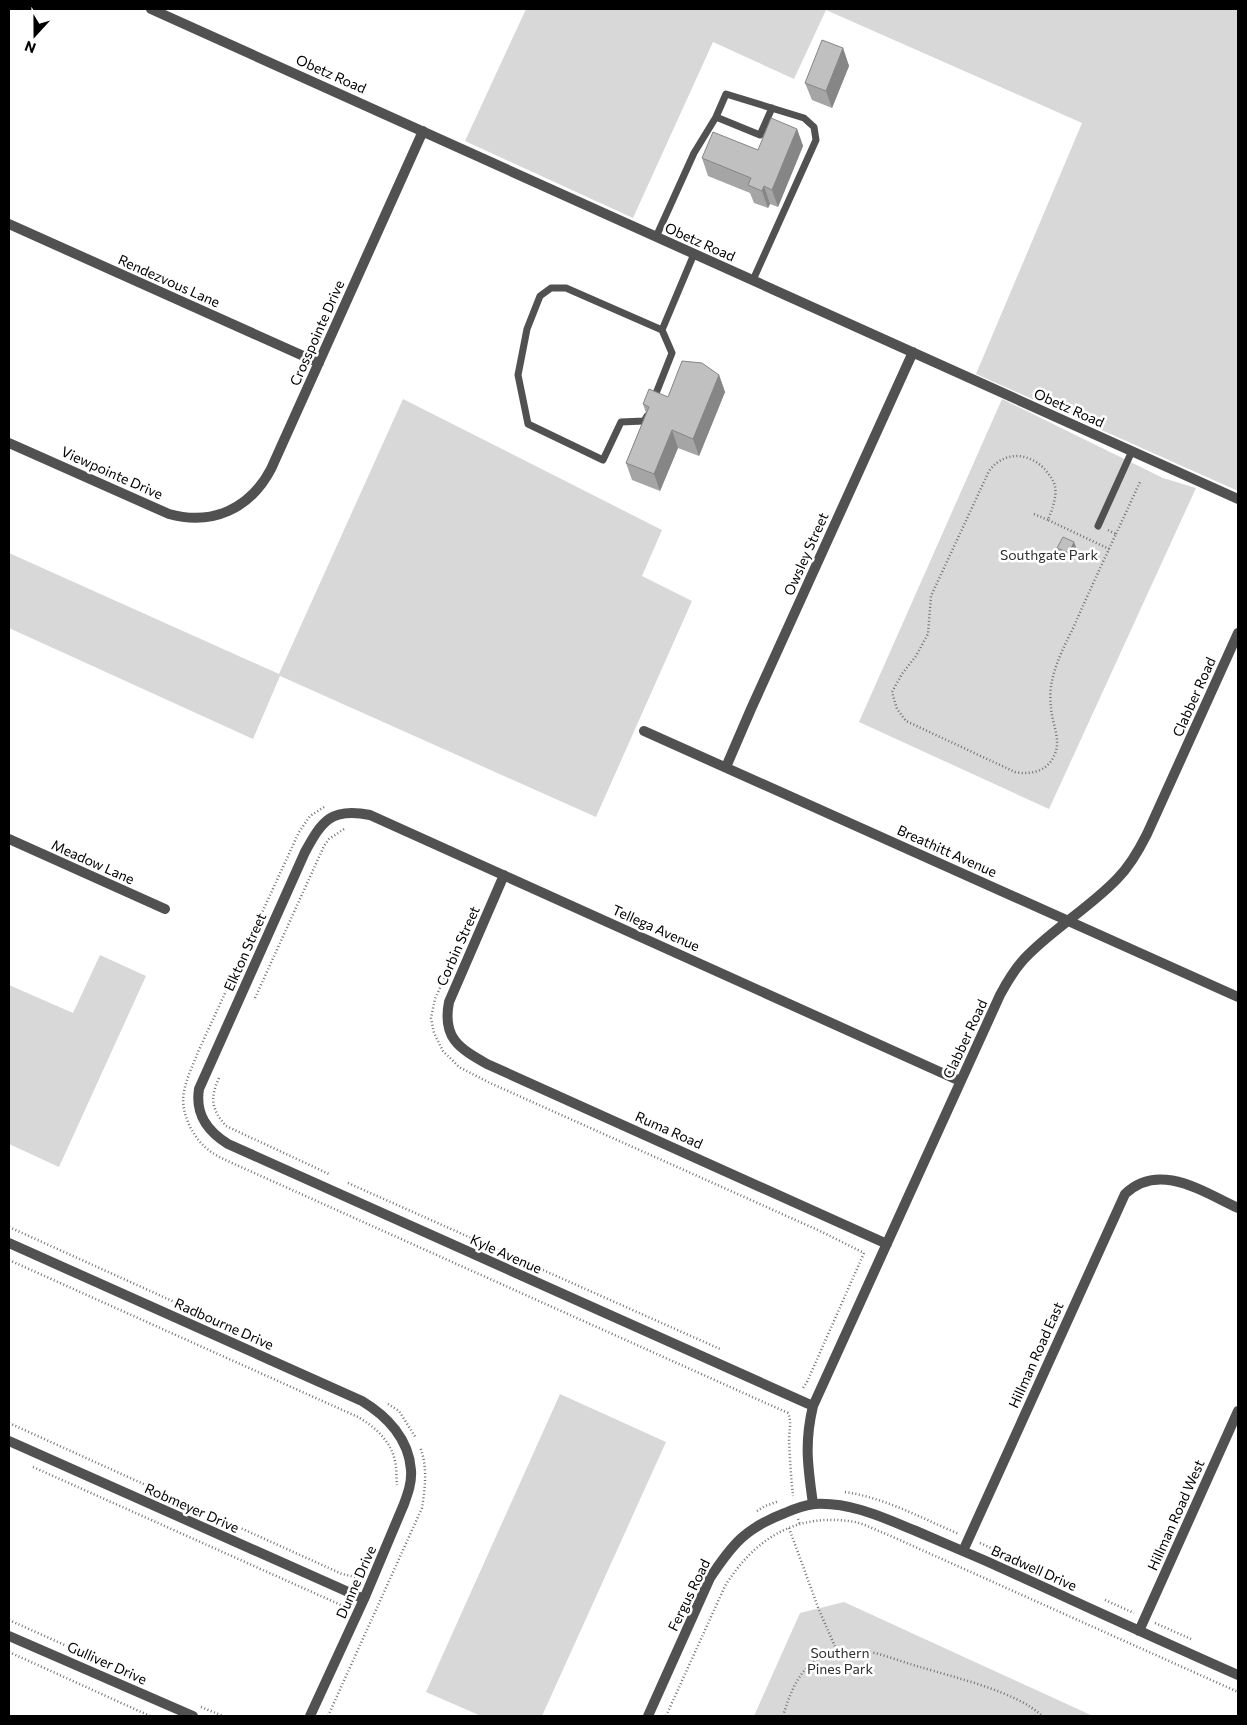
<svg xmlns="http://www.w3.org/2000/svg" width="1247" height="1725" font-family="Commissioner,sans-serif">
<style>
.green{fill:#d8d8d8}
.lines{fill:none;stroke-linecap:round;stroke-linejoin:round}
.path{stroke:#737373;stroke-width:2.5;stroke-dasharray:1 2.5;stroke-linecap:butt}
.service{stroke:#515151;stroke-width:7}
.minor{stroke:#515151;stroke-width:10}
.wall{fill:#a5a5a5}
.shaded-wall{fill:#868686}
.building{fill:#c0c0c0;stroke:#868686}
.labels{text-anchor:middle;stroke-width:5;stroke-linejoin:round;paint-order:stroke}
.street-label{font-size:14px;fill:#000;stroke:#fff}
.park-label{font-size:14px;fill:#2f2f2f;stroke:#fff}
</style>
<rect width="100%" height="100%" fill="#fff"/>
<path class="green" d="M 526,9 L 1238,9 L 1238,491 L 976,374 L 1082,123 L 826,10 L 794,79 L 713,42 L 633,218 L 465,141 Z
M 403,399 L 662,530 L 642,576 L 692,601 L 596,817 L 280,676 L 253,739 L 9,628 L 9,553 L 279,674 Z
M 1002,399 L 1163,478 L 1196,488 L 1049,809 L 859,722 Z
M 100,955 L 146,976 L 59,1167 L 9,1144 L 9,985 L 73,1013 Z
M 560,1394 L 666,1442 L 542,1716 L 481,1716 L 426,1692 Z
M 844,1602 L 1093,1716 L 754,1716 L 800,1613 Z"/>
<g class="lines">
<path class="path" d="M 1034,514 L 1048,520
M 1108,530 L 1116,534 C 1102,564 1088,594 1075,624 C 1066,643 1056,661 1052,681 C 1050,689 1050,700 1051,708 C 1052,724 1062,740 1054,756 C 1047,772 1029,775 1015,772 L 906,721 L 897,709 L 892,692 L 902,674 L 916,656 L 928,634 L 931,596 L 989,471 C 1006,448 1035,453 1050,476 C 1052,479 1054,482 1055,486 C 1057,497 1052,510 1048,520 L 1109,549
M 1116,534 L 1140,482
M 324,807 L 310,816 L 299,832 L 198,1052 C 193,1065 186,1079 184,1092 C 180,1110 191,1134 204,1146 C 214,1156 228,1161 241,1167 L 788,1413 C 792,1422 789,1431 789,1441 C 790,1459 791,1478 793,1496
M 474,911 L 435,999 L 431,1018 L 434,1033 L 443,1051 L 459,1067 L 490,1083 L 820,1231 L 864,1253 L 807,1382 L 803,1388 L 802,1387
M 255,998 L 324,846 L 329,839 L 344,829
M 219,1078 C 210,1098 211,1109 226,1126 L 329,1174
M 348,1183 L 720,1349
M 9,1227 L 190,1309
M 9,1260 L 358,1417 C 375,1427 391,1441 395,1461 C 397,1468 396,1477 397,1485
M 388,1404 L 399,1411 L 416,1438
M 9,1423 L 342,1574 L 356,1577 L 360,1575
M 33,1467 L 341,1605 L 343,1612
M 845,1492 C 886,1498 921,1518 959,1534
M 757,1511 L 765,1506 L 779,1501
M 798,1519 L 800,1525
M 789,1528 L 819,1610 L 837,1651
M 980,1543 L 991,1548
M 1105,1600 L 1134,1613
M 9,1620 L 78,1651
M 1155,1623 L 1191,1639
M 9,1652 L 150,1716
M 201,1707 L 223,1716
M 328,1716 L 422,1508 C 425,1488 428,1467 420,1447
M 666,1716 L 725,1586 C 755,1538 797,1512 855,1522 C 865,1524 875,1530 884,1533 L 1238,1692
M 783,1716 C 790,1694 797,1673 817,1659 C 829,1650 850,1649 865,1651 C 883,1654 902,1662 920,1667 C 953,1677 1018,1692 1042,1716"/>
<path class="service" d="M 716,117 L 760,135 L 772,108
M 656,237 L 694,153 L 716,117 L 726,94 L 804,118 L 814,127 L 816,140 L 753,280
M 653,401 L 672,353 L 662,330
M 647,416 L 644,421 L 621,422 L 603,460 L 528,424 L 518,375 L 527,329 L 540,296 L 551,288 L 566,288 L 662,330 L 694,254
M 1098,526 L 1132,451"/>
<path class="minor" d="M 151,9 L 1238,499
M 9,224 L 319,363
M 9,443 L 169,514 C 212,526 250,509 271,469 L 423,131
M 644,731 L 1238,997
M 726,767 L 751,709 L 913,352
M 9,839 L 165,909
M 504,875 L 449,1002 C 442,1038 459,1048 487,1064 L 887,1244
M 9,1243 L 362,1401 C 387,1416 409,1439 411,1470 C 412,1482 408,1493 404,1504 L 364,1599 L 310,1716
M 813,1406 L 228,1144 C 207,1131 195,1114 199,1089 L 305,852 C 322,821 331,807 370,815 L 960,1081
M 9,1441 L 364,1599
M 813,1504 C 808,1467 804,1444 813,1406 L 1000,995 C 1008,980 1017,965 1029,954 C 1056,927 1090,907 1117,879 C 1130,866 1139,850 1147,834 L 1238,633
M 963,1551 L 1125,1194 C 1159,1161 1203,1192 1238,1208
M 1139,1631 L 1238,1411
M 9,1636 L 193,1716
M 648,1716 L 710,1578 C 733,1543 746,1528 785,1513 C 794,1509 805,1505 815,1504 C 851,1502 884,1518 916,1531 C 939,1541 963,1551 986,1561 C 1070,1599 1154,1638 1238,1675"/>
</g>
<path class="wall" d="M 843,48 L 849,66 L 832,108 L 812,100 L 805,83 Z
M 797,129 L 803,146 L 778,207 L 770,204 L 768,208 L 754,203 L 750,193 L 708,176 L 702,158 L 758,150 Z
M 719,375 L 725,392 L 699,456 L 678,448 L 660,491 L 632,480 L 626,463 L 646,413 L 643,404 L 668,397 Z
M 1076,547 L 1070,558 L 1059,552 L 1057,548 Z"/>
<path class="shaded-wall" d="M 843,48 L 849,66 L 832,108 L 826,91 Z
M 797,129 L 803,146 L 778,207 L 772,190 Z
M 764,186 L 770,204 L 768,208 L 762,191 Z
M 719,375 L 725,392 L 699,456 L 693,439 Z
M 672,430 L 678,448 L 660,491 L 654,474 Z
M 1074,542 L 1076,547 L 1070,558 L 1069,553 Z"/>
<path class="building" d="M 822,40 L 843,48 L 826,91 L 805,83 Z
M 771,118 L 797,129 L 772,190 L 764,186 L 762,191 L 748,185 L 751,178 L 702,158 L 713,132 L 758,150 Z
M 682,361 L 702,363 L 719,375 L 693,439 L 672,430 L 654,474 L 626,463 L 649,407 L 643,404 L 649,389 L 668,397 Z
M 1063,537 L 1074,542 L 1069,553 L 1057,548 Z"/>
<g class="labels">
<g class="street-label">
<text transform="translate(331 74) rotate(24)" y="5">Obetz Road</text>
<text transform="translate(700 242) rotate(24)" y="5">Obetz Road</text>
<text transform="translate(169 281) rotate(24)" y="5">Rendezvous Lane</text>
<text transform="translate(317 333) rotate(-66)" y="5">Crosspointe Drive</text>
<text transform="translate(1069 408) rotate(24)" y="5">Obetz Road</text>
<text transform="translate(112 473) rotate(24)" y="5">Viewpointe Drive</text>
<text transform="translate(806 554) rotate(-66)" y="5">Owsley Street</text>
<text transform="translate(1194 697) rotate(-66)" y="5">Clabber Road</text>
<text transform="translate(947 851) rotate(24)" y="5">Breathitt Avenue</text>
<text transform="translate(93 862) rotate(24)" y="5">Meadow Lane</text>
<text transform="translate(656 928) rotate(24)" y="5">Tellega Avenue</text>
<text transform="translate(458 946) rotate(-66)" y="5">Corbin Street</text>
<text transform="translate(245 952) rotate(-66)" y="5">Elkton Street</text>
<text transform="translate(965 1039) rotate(-65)" y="5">Clabber Road</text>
<text transform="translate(669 1130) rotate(24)" y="5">Ruma Road</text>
<text transform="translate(506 1254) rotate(24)" y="5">Kyle Avenue</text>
<text transform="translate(224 1324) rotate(24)" y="5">Radbourne Drive</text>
<text transform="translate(1036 1355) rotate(-66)" y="5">Hillman Road East</text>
<text transform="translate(192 1508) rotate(24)" y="5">Robmeyer Drive</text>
<text transform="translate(1176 1515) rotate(-66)" y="5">Hillman Road West</text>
<text transform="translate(1034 1568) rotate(24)" y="5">Bradwell Drive</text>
<text transform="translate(356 1582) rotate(-66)" y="5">Dunne Drive</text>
<text transform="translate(689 1595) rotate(-64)" y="5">Fergus Road</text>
<text transform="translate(107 1663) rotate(24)" y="5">Gulliver Drive</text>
</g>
<g class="park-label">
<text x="1049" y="560">Southgate Park</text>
<text x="840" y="1658">Southern<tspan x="840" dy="16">Pines Park</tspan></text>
</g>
</g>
<rect width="1247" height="1725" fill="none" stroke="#000000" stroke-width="20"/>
<g transform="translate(35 35) rotate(201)" stroke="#ffffff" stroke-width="4" paint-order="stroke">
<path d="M0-4L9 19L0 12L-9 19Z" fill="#000000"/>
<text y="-8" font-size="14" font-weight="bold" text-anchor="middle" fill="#000000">N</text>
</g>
</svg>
